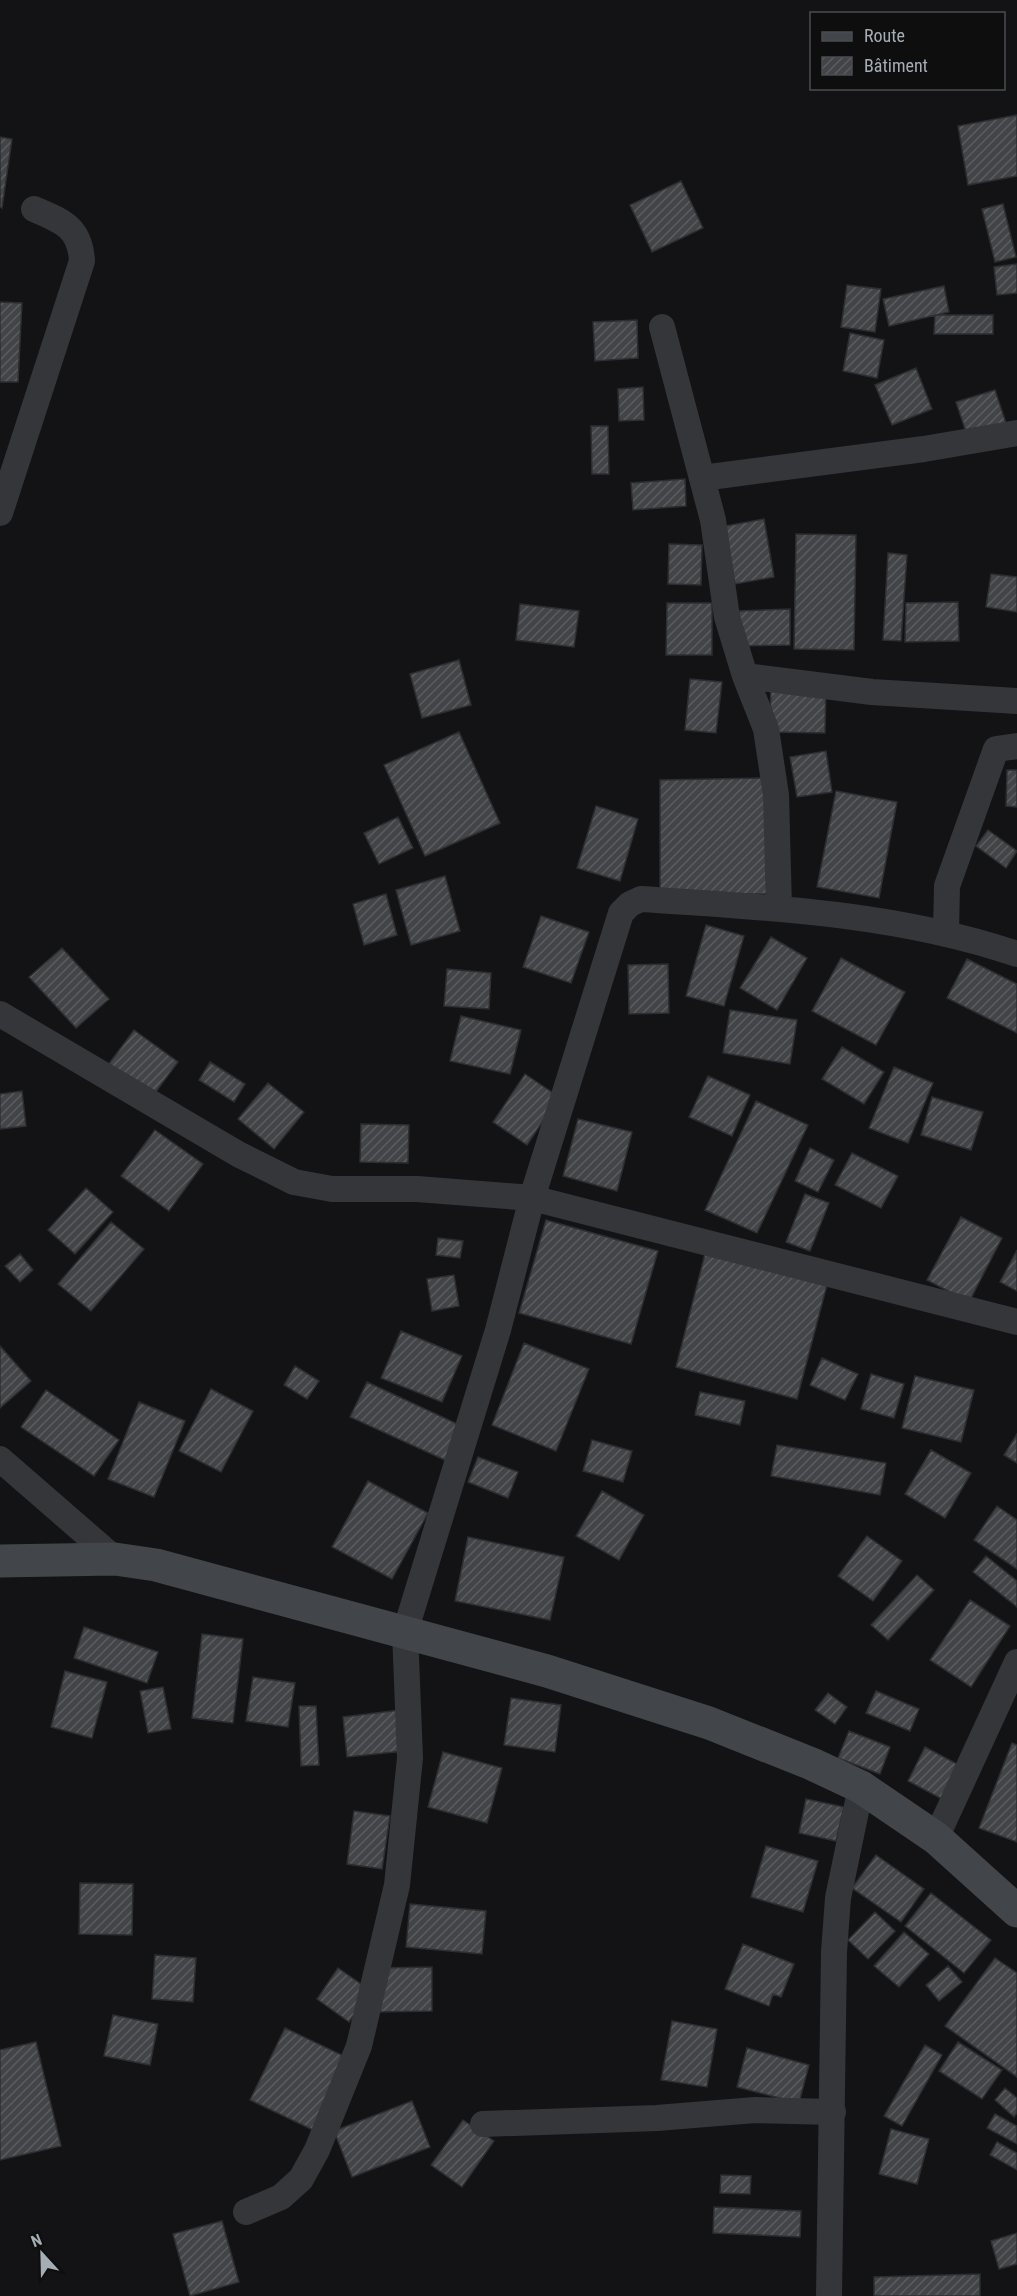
<svg xmlns="http://www.w3.org/2000/svg" width="1017" height="2296" font-family="'Roboto Condensed',sans-serif">
<style>
.building{fill:url(#building-hatch);stroke:#2d2e30;stroke-width:1.5}
.lines{fill:none;stroke-linecap:round;stroke-linejoin:round}
.minor{stroke:#343639;stroke-width:26}
.secondary{stroke:#424549;stroke-width:33}
</style>
<defs>
<pattern id="building-hatch" width="6" height="6" patternUnits="userSpaceOnUse" patternTransform="scale(1.5)"><rect width="6" height="6" fill="#424448"/><path d="M-1 1l2-2M0 6l6-6M5 7l2-2" fill="none" stroke="#5a5c60"/></pattern>
</defs>
<rect width="100%" height="100%" fill="#131315"/>
<path class="building" d="M 1017,115 L 1017,176 L 968,185 L 958,126 Z
M 0,137 L 12,139 L 2,208 L 0,207 Z
M 681,181 L 703,228 L 652,252 L 630,205 Z
M 1003,204 L 1016,257 L 995,262 L 982,209 Z
M 1017,264 L 1017,293 L 997,295 L 994,267 Z
M 847,285 L 881,289 L 875,332 L 841,327 Z
M 944,286 L 949,312 L 889,326 L 883,299 Z
M 0,302 L 22,303 L 18,382 L 0,382 Z
M 935,315 L 993,315 L 993,334 L 934,334 Z
M 637,320 L 638,358 L 595,361 L 593,322 Z
M 850,333 L 884,340 L 877,378 L 843,371 Z
M 916,368 L 932,409 L 892,425 L 875,385 Z
M 643,387 L 644,420 L 619,421 L 618,389 Z
M 995,390 L 1007,426 L 968,438 L 956,402 Z
M 591,426 L 608,426 L 609,474 L 592,474 Z
M 685,479 L 686,506 L 633,510 L 631,483 Z
M 764,519 L 774,577 L 735,584 L 725,526 Z
M 796,534 L 856,535 L 854,650 L 794,649 Z
M 669,544 L 702,545 L 701,585 L 668,584 Z
M 888,553 L 907,555 L 901,641 L 883,640 Z
M 991,574 L 1017,577 L 1017,612 L 986,607 Z
M 958,602 L 959,641 L 905,642 L 906,603 Z
M 667,603 L 712,603 L 712,655 L 666,655 Z
M 520,604 L 579,611 L 574,647 L 516,640 Z
M 790,609 L 790,645 L 739,646 L 739,611 Z
M 459,660 L 471,705 L 422,718 L 410,674 Z
M 690,679 L 722,682 L 716,733 L 685,730 Z
M 771,681 L 826,682 L 825,733 L 770,732 Z
M 459,732 L 500,823 L 425,856 L 384,765 Z
M 826,751 L 832,792 L 797,797 L 790,757 Z
M 1007,770 L 1017,770 L 1017,807 L 1006,806 Z
M 770,778 L 771,894 L 660,895 L 660,780 Z
M 836,791 L 897,802 L 879,898 L 817,887 Z
M 596,806 L 638,819 L 620,881 L 577,868 Z
M 398,817 L 413,848 L 379,864 L 364,833 Z
M 988,830 L 1017,851 L 1006,868 L 976,846 Z
M 445,876 L 460,931 L 411,945 L 396,890 Z
M 386,894 L 397,935 L 364,945 L 353,904 Z
M 541,916 L 589,932 L 571,983 L 523,967 Z
M 706,925 L 744,936 L 724,1006 L 686,996 Z
M 771,937 L 807,958 L 777,1010 L 740,988 Z
M 62,948 L 109,999 L 76,1028 L 29,977 Z
M 841,958 L 905,992 L 876,1045 L 812,1011 Z
M 967,959 L 1017,984 L 1017,1033 L 947,998 Z
M 668,964 L 669,1013 L 629,1014 L 628,965 Z
M 447,969 L 491,973 L 489,1009 L 444,1006 Z
M 730,1010 L 797,1020 L 790,1064 L 723,1053 Z
M 461,1016 L 521,1030 L 510,1074 L 450,1061 Z
M 134,1030 L 178,1062 L 152,1097 L 108,1065 Z
M 842,1047 L 884,1072 L 864,1104 L 822,1079 Z
M 210,1062 L 245,1084 L 234,1102 L 199,1080 Z
M 894,1067 L 933,1083 L 908,1143 L 869,1128 Z
M 525,1074 L 559,1097 L 527,1145 L 493,1122 Z
M 708,1076 L 750,1095 L 732,1136 L 689,1117 Z
M 268,1083 L 304,1112 L 274,1149 L 238,1119 Z
M 22,1091 L 26,1126 L 0,1129 L 0,1094 Z
M 932,1097 L 983,1112 L 971,1150 L 921,1135 Z
M 756,1101 L 808,1125 L 757,1233 L 705,1210 Z
M 578,1119 L 632,1132 L 617,1191 L 563,1176 Z
M 361,1124 L 409,1125 L 408,1163 L 360,1162 Z
M 155,1130 L 203,1164 L 169,1211 L 121,1176 Z
M 810,1148 L 834,1160 L 818,1192 L 795,1181 Z
M 852,1153 L 898,1176 L 881,1208 L 835,1185 Z
M 86,1188 L 113,1212 L 75,1254 L 48,1230 Z
M 805,1194 L 829,1203 L 810,1251 L 786,1242 Z
M 961,1217 L 1002,1238 L 969,1302 L 927,1280 Z
M 546,1220 L 658,1251 L 631,1344 L 519,1313 Z
M 111,1222 L 144,1249 L 91,1311 L 58,1284 Z
M 438,1238 L 463,1241 L 460,1258 L 436,1255 Z
M 706,1250 L 828,1281 L 797,1399 L 676,1367 Z
M 1017,1250 L 1017,1291 L 1000,1282 Z
M 20,1254 L 33,1270 L 20,1282 L 5,1266 Z
M 454,1275 L 459,1306 L 432,1311 L 427,1279 Z
M 401,1331 L 462,1356 L 442,1402 L 381,1378 Z
M 524,1343 L 589,1369 L 556,1451 L 492,1425 Z
M 0,1346 L 31,1381 L 0,1408 Z
M 822,1358 L 858,1374 L 845,1400 L 810,1385 Z
M 295,1366 L 319,1381 L 307,1399 L 284,1385 Z
M 871,1374 L 904,1384 L 894,1418 L 861,1409 Z
M 915,1376 L 974,1390 L 961,1442 L 902,1428 Z
M 367,1382 L 464,1427 L 447,1461 L 350,1417 Z
M 211,1389 L 253,1411 L 221,1472 L 179,1451 Z
M 46,1390 L 119,1440 L 94,1476 L 21,1427 Z
M 700,1392 L 745,1401 L 740,1425 L 695,1415 Z
M 139,1402 L 185,1421 L 154,1497 L 108,1479 Z
M 1017,1434 L 1017,1463 L 1004,1455 Z
M 592,1440 L 632,1451 L 623,1482 L 583,1471 Z
M 777,1445 L 886,1463 L 880,1495 L 771,1476 Z
M 931,1450 L 971,1473 L 945,1518 L 905,1494 Z
M 478,1457 L 518,1472 L 508,1498 L 468,1482 Z
M 368,1481 L 428,1513 L 392,1579 L 332,1547 Z
M 602,1491 L 644,1515 L 619,1560 L 576,1536 Z
M 997,1506 L 1017,1520 L 1017,1569 L 974,1540 Z
M 867,1536 L 902,1561 L 873,1601 L 838,1576 Z
M 468,1537 L 564,1557 L 550,1620 L 455,1601 Z
M 986,1556 L 1017,1581 L 1017,1607 L 973,1572 Z
M 917,1575 L 934,1590 L 888,1640 L 871,1625 Z
M 970,1600 L 1010,1626 L 971,1687 L 930,1660 Z
M 84,1627 L 158,1652 L 147,1683 L 74,1658 Z
M 202,1634 L 243,1639 L 233,1723 L 192,1718 Z
M 65,1671 L 107,1682 L 92,1738 L 51,1727 Z
M 253,1677 L 295,1683 L 288,1727 L 246,1721 Z
M 163,1687 L 171,1729 L 148,1733 L 140,1691 Z
M 876,1691 L 919,1709 L 910,1731 L 866,1713 Z
M 828,1693 L 847,1707 L 835,1724 L 815,1710 Z
M 511,1698 L 561,1705 L 555,1752 L 504,1745 Z
M 299,1706 L 316,1706 L 319,1765 L 301,1766 Z
M 400,1710 L 404,1751 L 347,1757 L 343,1717 Z
M 849,1731 L 890,1747 L 880,1774 L 838,1758 Z
M 1012,1743 L 1017,1745 L 1017,1842 L 979,1828 Z
M 925,1747 L 959,1765 L 942,1799 L 908,1781 Z
M 443,1752 L 502,1768 L 487,1823 L 428,1807 Z
M 806,1799 L 844,1807 L 836,1841 L 799,1833 Z
M 354,1811 L 390,1816 L 382,1869 L 347,1864 Z
M 766,1846 L 818,1861 L 803,1912 L 751,1897 Z
M 876,1855 L 924,1889 L 901,1922 L 852,1888 Z
M 80,1883 L 133,1884 L 132,1935 L 79,1934 Z
M 931,1893 L 991,1940 L 964,1973 L 905,1926 Z
M 410,1904 L 486,1911 L 482,1954 L 406,1947 Z
M 875,1912 L 895,1931 L 868,1959 L 848,1940 Z
M 904,1932 L 929,1954 L 899,1987 L 874,1966 Z
M 743,1944 L 794,1964 L 781,1997 L 773,1994 L 769,2006 L 725,1989 Z
M 155,1955 L 196,1958 L 193,2002 L 152,1999 Z
M 995,1958 L 1017,1973 L 1017,2077 L 945,2026 Z
M 948,1966 L 962,1982 L 939,2001 L 926,1985 Z
M 432,1967 L 432,2011 L 378,2012 L 378,1968 Z
M 338,1968 L 371,1991 L 349,2022 L 317,1999 Z
M 113,2015 L 158,2024 L 150,2065 L 104,2056 Z
M 672,2021 L 717,2029 L 707,2087 L 661,2080 Z
M 285,2028 L 348,2058 L 313,2130 L 250,2100 Z
M 36,2042 L 61,2146 L 0,2160 L 0,2050 Z
M 958,2042 L 1002,2070 L 982,2099 L 939,2071 Z
M 925,2045 L 942,2055 L 902,2126 L 884,2116 Z
M 747,2048 L 809,2065 L 799,2103 L 737,2087 Z
M 1005,2088 L 1017,2098 L 1017,2113 L 1014,2117 L 995,2100 Z
M 412,2101 L 430,2147 L 352,2177 L 334,2131 Z
M 995,2114 L 1017,2126 L 1017,2144 L 987,2128 Z
M 463,2120 L 494,2141 L 462,2187 L 431,2165 Z
M 891,2129 L 929,2139 L 917,2184 L 879,2174 Z
M 997,2142 L 1017,2153 L 1017,2170 L 990,2155 Z
M 721,2175 L 751,2176 L 750,2194 L 720,2193 Z
M 714,2207 L 801,2211 L 800,2237 L 713,2233 Z
M 222,2221 L 239,2282 L 190,2296 L 173,2234 Z
M 1017,2233 L 1017,2264 L 999,2269 L 991,2241 Z
M 980,2274 L 980,2296 L 874,2296 L 874,2277 Z"/>
<g class="lines">
<path class="minor" d="M 662,327 L 713,520 L 727,617 L 745,676 L 766,729 L 776,795 L 779,907
M 702,478 L 924,449 L 1017,433
M 0,513 L 82,261 C 80,227 62,221 34,209
M 745,676 L 872,692 L 1017,701
M 946,932 L 947,886 L 996,749 L 1017,746
M 0,1014 L 238,1154 L 294,1182 L 332,1189 L 417,1189 L 532,1198 L 1017,1322
M 0,1459 L 115,1559
M 936,1838 L 1017,1662
M 483,2124 L 657,2118 L 755,2110 L 833,2112
M 246,2212 L 281,2197 L 301,2179 L 317,2150 L 359,2046 L 397,1885 L 410,1758 L 405,1632 L 498,1330 L 532,1198 L 621,913 L 630,904 L 641,899 C 767,907 897,913 1017,954
M 829,2296 L 834,1952 L 838,1898 L 861,1787"/>
<path class="secondary" d="M 0,1561 L 115,1559 L 156,1565 L 547,1671 L 709,1723 L 812,1764 L 861,1787 L 936,1838 L 1017,1911"/>
</g>
<rect x="810" y="12" width="195" height="78" fill="#0e0e0f" stroke="#4a4e51" stroke-width="1.5"/>
<rect x="822" y="32" width="30" height="9" fill="#424549" stroke="#4a4e51" stroke-width="1.5"/>
<text x="864" y="42" font-size="18" fill="#a5adb5">Route</text>
<rect x="822" y="57" width="30" height="18" fill="url(#building-hatch)" stroke="#4a4e51" stroke-width="1.5"/>
<text x="864" y="72" font-size="18" fill="#a5adb5">Bâtiment</text>
<g transform="translate(42 2254) rotate(338)" stroke="#0e0e0f" stroke-width="4.5" paint-order="stroke">
<path d="M0-4.5L10 22L0 15L-10 22Z" fill="#a5adb5"/>
<text y="-9" font-size="16" font-weight="bold" text-anchor="middle" fill="#a5adb5">N</text>
</g>
</svg>
